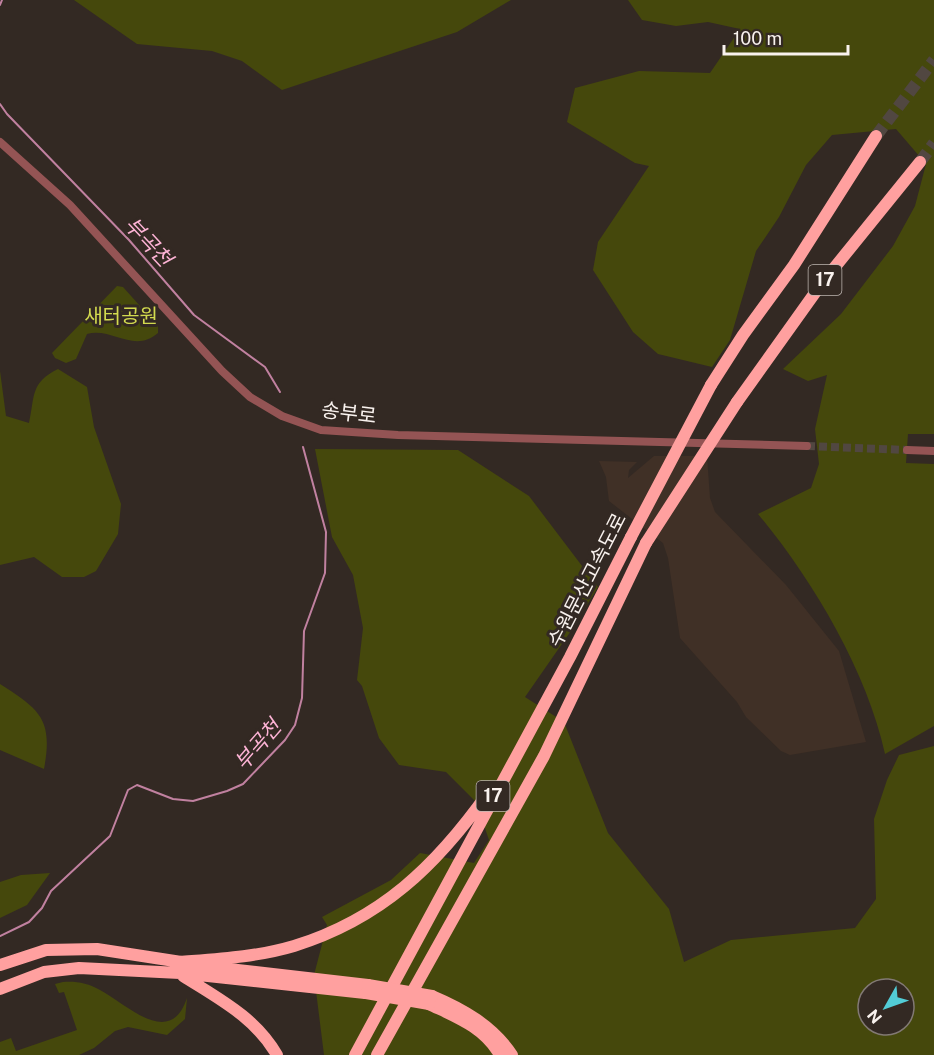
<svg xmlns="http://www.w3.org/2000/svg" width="934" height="1055" font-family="'Public Sans','Noto Sans KR',sans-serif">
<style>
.built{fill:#403026}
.green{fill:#45480c;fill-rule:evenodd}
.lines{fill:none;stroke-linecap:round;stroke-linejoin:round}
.stream{stroke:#c181a0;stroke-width:2}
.tertiary-tunnel{stroke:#514741;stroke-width:8;stroke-dasharray:8 4;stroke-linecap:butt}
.motorway-tunnel{stroke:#514741;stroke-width:12;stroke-dasharray:12 6;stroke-linecap:butt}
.tertiary{stroke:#945454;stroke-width:8}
.motorway{stroke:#ffa09f;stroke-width:12}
.motorway-bridge{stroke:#ffa09f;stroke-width:12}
.labels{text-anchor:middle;stroke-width:6;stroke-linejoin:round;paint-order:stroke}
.shield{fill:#332923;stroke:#beb6b1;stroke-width:1.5}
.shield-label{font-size:18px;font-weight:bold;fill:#f9f2ee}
.park-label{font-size:20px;fill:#d3da4f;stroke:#332923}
.street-label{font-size:20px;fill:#f9f2ee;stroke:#332923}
.water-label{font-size:21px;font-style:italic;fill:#fdb3d5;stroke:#332923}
</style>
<rect width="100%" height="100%" fill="#332923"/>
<path class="built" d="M 654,456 L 707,456 L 710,498 L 715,512 L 786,585 L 839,651 L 866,742 L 790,755 L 781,751 L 746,717 L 737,702 L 680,638 L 668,558 L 663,543 L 609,501 L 606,477 L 599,461 L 637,462 L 629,470 L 628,478 Z"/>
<path class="green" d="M 74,0 L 511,0 L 457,32 L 282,90 L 242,61 L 212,51 L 137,44 Z
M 628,0 L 934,0 L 934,434 L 908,434 L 906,463 L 934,464 L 934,726 L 885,754 C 867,671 812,579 758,514 L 811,488 L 819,464 L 815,429 L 827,375 L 808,381 L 783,369 L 841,314 L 893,246 L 915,206 L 926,164 L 896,129 L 832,135 L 806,165 L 779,217 L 756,251 L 730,340 L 712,367 L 658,354 L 633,332 L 593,270 L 598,242 L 649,166 L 635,163 L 567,122 L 575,88 L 639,71 L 710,73 L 740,29 L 708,22 L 676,26 L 642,20 Z
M 117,286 L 123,287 L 158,326 L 158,333 C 134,354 112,327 87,334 L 76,359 L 66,363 L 55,358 L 52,353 Z
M 58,369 L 87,387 L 94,427 L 121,504 L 118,534 L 96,571 L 84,577 L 62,577 L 34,557 L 0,565 L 0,371 L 6,416 L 29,423 C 35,396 30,383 58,369 Z
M 315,449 L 458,450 L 529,496 L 598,587 L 573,628 L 525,697 L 564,722 L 608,833 L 669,909 L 684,962 L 731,940 L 855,928 L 876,899 L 874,819 L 887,780 L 899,755 L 934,746 L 934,1055 L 324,1055 L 314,975 L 327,925 L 322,917 L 391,880 L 420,853 L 474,863 L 489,840 L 476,802 L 446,772 L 399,765 L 379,738 L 362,686 L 357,680 L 363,628 L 353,575 L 332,537 ZM 868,989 L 904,989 L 904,1025 L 868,1025 Z
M 0,684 C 41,710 53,720 44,769 L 0,750 Z
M 50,873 L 27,905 L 0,918 L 0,882 L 21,875 Z
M 63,982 C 76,981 88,983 100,990 C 128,1005 170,1049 187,998 L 185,1019 L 167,1035 L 128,1027 L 115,1031 L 94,1048 L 79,1055 L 0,1055 L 0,1042 L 11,1038 L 16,1051 L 77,1030 L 64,992 L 59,993 L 55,984 Z"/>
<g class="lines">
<path class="stream" d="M 0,5 L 2,0
M 0,104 L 7,114 L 129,240 L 194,315 L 265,367 L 280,392
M 0,936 L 29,922 L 42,908 L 51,891 L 110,836 L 128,790 L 137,785 L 173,799 L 193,801 L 227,791 L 243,784 L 285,740 L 295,725 L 302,698 L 304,631 L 325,573 L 326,532 L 303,447"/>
<path class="tertiary-tunnel" d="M 807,446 L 907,450"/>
<path class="motorway-tunnel" d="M 876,136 L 934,60
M 920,162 L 934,143"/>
<path class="tertiary" d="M 0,142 L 70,205 L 222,371 L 250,397 L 282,416 L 321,430 L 398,435 L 807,446
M 907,450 L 934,451"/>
<path class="motorway" d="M 711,385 L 743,335 L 794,265 L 876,136
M 737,402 L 822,283 L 920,162
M 180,962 C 218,959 257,957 294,946 C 381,919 436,866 488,793
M 0,965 L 46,950 L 97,949 L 220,968 L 368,985
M 183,976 C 219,999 255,1017 277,1055
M 0,989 L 44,972 L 79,968 L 180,973 L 365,993
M 432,996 C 463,1009 493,1026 512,1055
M 429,1004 C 456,1017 484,1027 500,1055
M 355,1055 L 570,657 L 631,537
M 377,1055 L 544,756 L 646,543"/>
<path class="motorway-bridge" d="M 631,537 L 711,385
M 646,543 L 737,402
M 368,985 L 432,996
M 366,993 L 429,1004"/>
</g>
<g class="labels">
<g class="shield">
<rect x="808.5" y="265" width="33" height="30" rx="4.5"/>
<rect x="476.5" y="781" width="33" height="30" rx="4.5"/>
</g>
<g class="shield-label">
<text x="825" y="286">17</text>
<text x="493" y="802">17</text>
</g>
<g class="park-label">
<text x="121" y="323">새터공원</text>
</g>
<g class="street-label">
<text transform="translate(349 413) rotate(7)" y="7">송부로</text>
<text transform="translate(587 580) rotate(-63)" y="7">수원문산고속도로</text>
</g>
<g class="water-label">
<text transform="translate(148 242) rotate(47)" y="7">부곡천</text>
<text transform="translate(258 745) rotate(-49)" y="7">부곡천</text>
</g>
</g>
<g transform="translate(886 1007) rotate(230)"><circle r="28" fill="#332923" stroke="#827974" stroke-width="1.5"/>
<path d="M0-4.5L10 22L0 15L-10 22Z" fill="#52ccd6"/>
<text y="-9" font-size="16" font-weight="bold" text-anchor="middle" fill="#f9f2ee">N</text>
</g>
<path d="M724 45v9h124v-9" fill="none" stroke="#f9f2ee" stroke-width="3"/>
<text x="733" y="45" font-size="18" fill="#f9f2ee" stroke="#332923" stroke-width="4.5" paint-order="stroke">100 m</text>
</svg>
